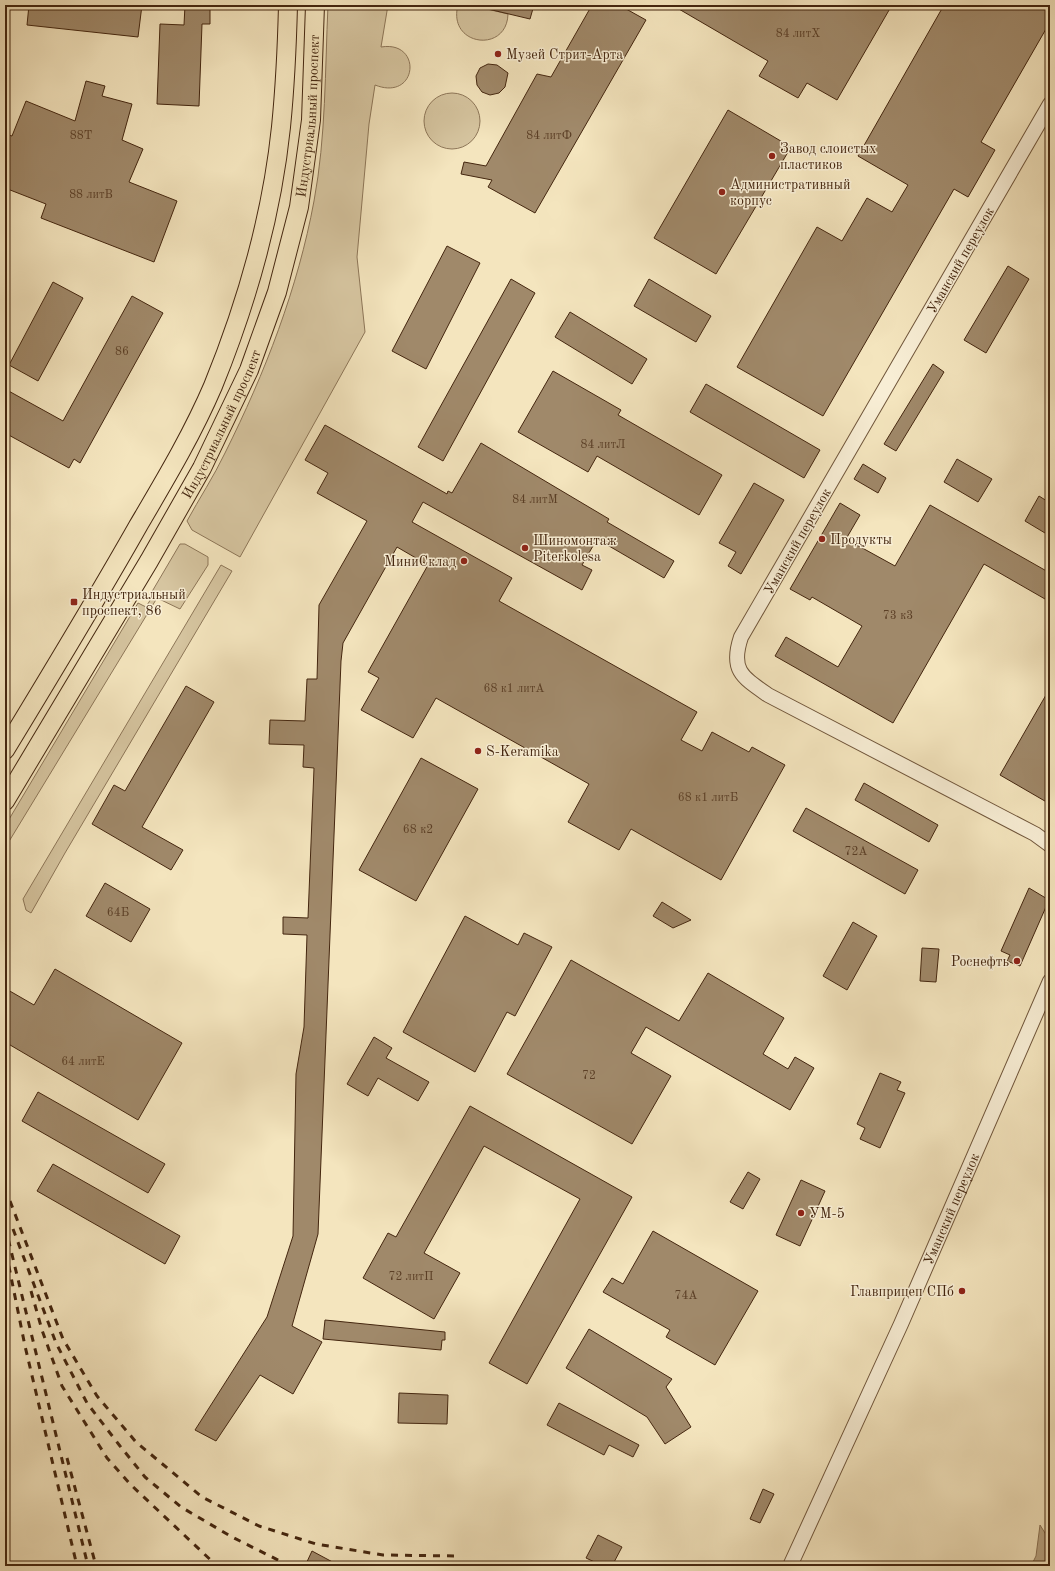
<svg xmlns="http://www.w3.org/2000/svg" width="1055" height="1571" font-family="'Old Standard TT',serif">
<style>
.green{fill:#d6c5a0;stroke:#8d7658}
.water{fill:#b8a482;stroke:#8a7254}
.building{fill:#a0896a;stroke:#44260f}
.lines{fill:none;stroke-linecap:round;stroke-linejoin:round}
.minor-casing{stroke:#70563b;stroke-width:16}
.major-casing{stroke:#44260f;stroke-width:20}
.minor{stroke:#f8eed5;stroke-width:14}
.major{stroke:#f4e5be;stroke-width:18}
.rail{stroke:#44260f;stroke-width:3;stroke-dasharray:7 7;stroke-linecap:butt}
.poi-dot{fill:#8f2418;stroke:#f8eed5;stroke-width:1.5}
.labels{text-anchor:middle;stroke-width:3;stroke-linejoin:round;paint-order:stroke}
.number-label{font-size:12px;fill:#5b3f26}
.poi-label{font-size:14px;fill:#44260f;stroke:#f8eed5;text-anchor:start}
.street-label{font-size:14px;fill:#44260f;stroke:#f8eed5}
</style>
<rect width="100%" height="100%" fill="#f4e5be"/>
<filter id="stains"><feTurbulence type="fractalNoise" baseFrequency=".005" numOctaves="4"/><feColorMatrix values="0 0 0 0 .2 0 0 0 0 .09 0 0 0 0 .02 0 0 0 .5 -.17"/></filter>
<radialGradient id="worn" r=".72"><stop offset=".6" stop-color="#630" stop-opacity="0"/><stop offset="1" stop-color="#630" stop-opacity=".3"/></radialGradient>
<path class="green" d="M 328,5 L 388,5 L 381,47 C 423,40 418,102 375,85 L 369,124 L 357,257 L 365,332 L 240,557 L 192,530 L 187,521 C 199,499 214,476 225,453 C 265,373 298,288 314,201 C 326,137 325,70 328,5 Z
M 458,5 L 470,5 L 508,14 C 507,54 447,46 458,5 Z
M424 121a28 28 0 1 1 56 0a28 28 0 1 1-56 0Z
M 180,544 L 185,544 L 208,557 L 208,565 L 180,609 L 157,598 L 5,848 L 5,826 L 138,603 L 146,607 L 152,597 L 150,595 Z
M 221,565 L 232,571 L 65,853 L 31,913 L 26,910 L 23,899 Z"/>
<path class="water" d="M 1040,1525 L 1050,1541 L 1050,1566 L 1031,1566 L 1036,1556 Z"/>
<path class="building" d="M 29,5 L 142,5 L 138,37 L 27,25 Z
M 185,5 L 210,5 L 210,24 L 202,24 L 199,106 L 157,104 L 160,24 L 184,25 Z
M 489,5 L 534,5 L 530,19 L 488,9 Z
M 592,5 L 619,5 L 646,20 L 535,213 L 488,187 L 492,180 L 461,174 L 464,162 L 486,166 L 537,74 L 551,77 Z
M 672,5 L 892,5 L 837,100 L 807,83 L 798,98 L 759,76 L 768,61 Z
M 944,5 L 1050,5 L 1050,22 L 981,142 L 995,150 L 968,197 L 954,189 L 823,416 L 737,367 L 817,227 L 842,241 L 867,198 L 892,212 L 908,185 L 858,156 Z
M 488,64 L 497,65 L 508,73 L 505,87 L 499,93 L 490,95 L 482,92 L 477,85 L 476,76 L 480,68 Z
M 86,81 L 105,86 L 102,96 L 132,104 L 122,140 L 143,149 L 129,182 L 177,201 L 154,262 L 41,218 L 46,204 L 5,188 L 5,134 L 12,136 L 26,101 L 75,121 Z
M 728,110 L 791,147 L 716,274 L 654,238 Z
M 447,246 L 480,263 L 426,369 L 392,351 Z
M 1008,266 L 1029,279 L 986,353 L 964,340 Z
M 511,279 L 535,293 L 443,461 L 418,447 Z
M 649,279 L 711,316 L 696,342 L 634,306 Z
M 53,282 L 83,298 L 38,381 L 9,365 Z
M 132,296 L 163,313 L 80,463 L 74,459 L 69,468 L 5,433 L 5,389 L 63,421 Z
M 570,312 L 647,359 L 632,384 L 555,337 Z
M 933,364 L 944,372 L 896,451 L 884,444 Z
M 553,371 L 621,410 L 618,415 L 722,475 L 699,515 L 597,456 L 588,472 L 518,432 Z
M 706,384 L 820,450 L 804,478 L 690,412 Z
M 325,425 L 447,494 L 448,491 L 452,493 L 481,443 L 609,519 L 607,522 L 674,561 L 664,578 L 597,539 L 582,565 L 592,570 L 582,590 L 423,502 L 412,522 L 512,578 L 499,601 L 697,712 L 681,740 L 702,751 L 712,732 L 749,752 L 752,747 L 785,765 L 721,880 L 631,829 L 619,850 L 568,822 L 589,784 L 436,698 L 413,738 L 361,710 L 379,678 L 368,672 L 428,565 L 397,547 L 343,643 L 341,661 L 318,1234 L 292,1326 L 322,1342 L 293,1394 L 260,1375 L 216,1441 L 195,1430 L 267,1317 L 293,1236 L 296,1074 L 304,1027 L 307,935 L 283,934 L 283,917 L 308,918 L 314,768 L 303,767 L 304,745 L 269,744 L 270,720 L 305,721 L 307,679 L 317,679 L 319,605 L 367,521 L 317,493 L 328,473 L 305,460 Z
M 957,459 L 992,479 L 978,502 L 944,482 Z
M 863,464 L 886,478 L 878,493 L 854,479 Z
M 754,483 L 784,500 L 741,574 L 728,566 L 736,552 L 719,543 Z
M 1039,496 L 1050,503 L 1050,536 L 1025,521 Z
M 840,503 L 860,515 L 846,539 L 895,566 L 930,505 L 1050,573 L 1050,589 L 1045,599 L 984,564 L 893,723 L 775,656 L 786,637 L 838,667 L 862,626 L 812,597 L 810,600 L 790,589 Z
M 186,686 L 214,702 L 142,827 L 183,850 L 171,870 L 92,824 L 114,785 L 125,791 Z
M 1050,688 L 1050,804 L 1000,775 Z
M 421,758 L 478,789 L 416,901 L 359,870 Z
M 864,783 L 938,825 L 929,842 L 855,800 Z
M 806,808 L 918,870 L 905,894 L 793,831 Z
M 105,883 L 150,909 L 131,942 L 86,916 Z
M 1029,888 L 1049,900 L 1020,966 L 1007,961 L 1010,955 L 1001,951 Z
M 662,902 L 691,920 L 673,928 L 653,916 Z
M 465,916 L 518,945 L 524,933 L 552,947 L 515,1016 L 507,1012 L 475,1072 L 403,1032 Z
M 853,922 L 877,936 L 847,990 L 823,976 Z
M 922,948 L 939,949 L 936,982 L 920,981 Z
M 571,960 L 679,1021 L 708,973 L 784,1018 L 763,1054 L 788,1069 L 795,1057 L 814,1068 L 790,1110 L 646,1027 L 631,1053 L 671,1076 L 632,1144 L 507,1074 Z
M 55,969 L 182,1043 L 138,1120 L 5,1042 L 5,995 L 8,990 L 34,1005 Z
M 374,1037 L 392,1048 L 386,1058 L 429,1082 L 418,1101 L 378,1078 L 368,1096 L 347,1084 Z
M 880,1073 L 901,1082 L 897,1090 L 905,1093 L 880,1148 L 860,1139 L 865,1128 L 857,1124 Z
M 38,1092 L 165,1164 L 148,1193 L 22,1121 Z
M 470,1106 L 632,1197 L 527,1384 L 489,1363 L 580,1199 L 484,1146 L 424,1253 L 460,1273 L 434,1319 L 363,1278 L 388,1233 L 396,1237 Z
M 53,1164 L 180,1236 L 165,1264 L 37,1191 Z
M 748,1172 L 760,1179 L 743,1209 L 730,1202 Z
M 801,1180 L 825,1191 L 800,1246 L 776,1235 Z
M 653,1231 L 758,1291 L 715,1365 L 666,1337 L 670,1330 L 603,1292 L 612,1278 L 623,1284 Z
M 325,1320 L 445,1332 L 445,1340 L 442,1340 L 441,1350 L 323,1339 Z
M 589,1329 L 672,1379 L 666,1387 L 691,1427 L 665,1444 L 647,1417 L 566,1368 Z
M 399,1393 L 448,1395 L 447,1424 L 398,1423 Z
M 559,1403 L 639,1445 L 633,1457 L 609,1445 L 604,1455 L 547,1425 Z
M 763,1489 L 774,1494 L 760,1523 L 750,1519 Z
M 598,1535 L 622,1547 L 612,1566 L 603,1566 L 586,1558 Z
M 312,1551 L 340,1566 L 305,1566 Z"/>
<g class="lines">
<defs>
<g id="minor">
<path d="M 1050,104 L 741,637 C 730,670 742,677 768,695 L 1035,834 L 1050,845"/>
<path id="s1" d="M 790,1566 L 901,1324 L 1050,981"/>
</g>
<g id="major">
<path d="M 5,750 C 50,676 95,602 138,526 C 165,480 192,435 213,386 C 246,305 272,214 281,127 C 285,87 287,46 288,5"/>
<path id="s2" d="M 5,801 L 149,561 L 202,468 L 249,370 L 277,292 L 299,207 L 311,120 L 315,5"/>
</g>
</defs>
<use href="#minor" class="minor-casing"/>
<use href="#major" class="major-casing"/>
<use href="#minor" class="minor"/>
<use href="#major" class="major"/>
<path class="rail" d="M 5,1188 L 63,1339 L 97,1396 L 136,1442 L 202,1497 L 259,1526 L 316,1544 L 383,1555 L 458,1556
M 5,1226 L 88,1566
M 13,1229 L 56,1343 L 87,1403 L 120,1446 L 145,1477 L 181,1507 L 232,1537 L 290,1566
M 6,1252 L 25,1346 L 77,1566
M 31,1291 L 42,1330 L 62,1386 L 107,1458 L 130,1484 L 217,1566
M 67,1458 L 96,1566"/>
</g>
<g class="poi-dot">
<circle cx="498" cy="54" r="4"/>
<circle cx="772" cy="156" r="4"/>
<circle cx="722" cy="192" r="4"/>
<circle cx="822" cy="539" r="4"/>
<circle cx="525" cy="548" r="4"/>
<circle cx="464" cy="561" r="4"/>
<rect x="70" y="598" width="8" height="8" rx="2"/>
<circle cx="478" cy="751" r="4"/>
<circle cx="1017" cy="961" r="4"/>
<circle cx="801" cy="1213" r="4"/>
<circle cx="962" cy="1291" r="4"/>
</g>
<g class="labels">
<g class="number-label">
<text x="798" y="37">84 литХ</text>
<text x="81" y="139">88Т</text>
<text x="549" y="139">84 литФ</text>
<text x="91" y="198">88 литВ</text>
<text x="122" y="355">86</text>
<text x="603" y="448">84 литЛ</text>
<text x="535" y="503">84 литМ</text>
<text x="898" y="619">73 к3</text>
<text x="514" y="692">68 к1 литА</text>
<text x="708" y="801">68 к1 литБ</text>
<text x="418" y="833">68 к2</text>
<text x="856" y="855">72А</text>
<text x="118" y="916">64Б</text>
<text x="83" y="1065">64 литЕ</text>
<text x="589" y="1079">72</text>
<text x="411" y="1280">72 литП</text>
<text x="686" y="1299">74А</text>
</g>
<g class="poi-label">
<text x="506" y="59">Музей Стрит-Арта</text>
<text x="780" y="153">Завод слоистых<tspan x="780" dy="16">пластиков</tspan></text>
<text x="730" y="189">Административный<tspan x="730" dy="16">корпус</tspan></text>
<text x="830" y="544">Продукты</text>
<text x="533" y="545">Шиномонтаж<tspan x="533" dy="16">Piterkolesa</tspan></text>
<text x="456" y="566" text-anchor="end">МиниСклад</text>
<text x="82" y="599">Индустриальный<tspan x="82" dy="16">проспект, 86</tspan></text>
<text x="486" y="756">S-Keramika</text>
<text x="1009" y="966" text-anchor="end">Роснефть</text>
<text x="809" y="1218">УМ-5</text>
<text x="954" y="1296" text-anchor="end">Главприцеп СПб</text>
</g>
<g class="street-label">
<text dy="5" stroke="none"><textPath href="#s2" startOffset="758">Индустриальный проспект</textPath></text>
<text transform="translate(960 260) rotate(-60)" y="5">Уманский переулок</text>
<text dy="5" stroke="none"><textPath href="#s2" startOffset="435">Индустриальный проспект</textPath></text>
<text transform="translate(797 541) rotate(-60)" y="5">Уманский переулок</text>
<text dy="5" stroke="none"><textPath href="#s1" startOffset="392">Уманский переулок</textPath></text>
</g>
</g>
<rect width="1055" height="1571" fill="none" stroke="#f4e5be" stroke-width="20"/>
<rect x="6" y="6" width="1043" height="1559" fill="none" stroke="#44260f" stroke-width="2"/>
<rect x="10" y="10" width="1035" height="1551" fill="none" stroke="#44260f"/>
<rect width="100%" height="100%" filter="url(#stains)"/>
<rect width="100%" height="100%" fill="url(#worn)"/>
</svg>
